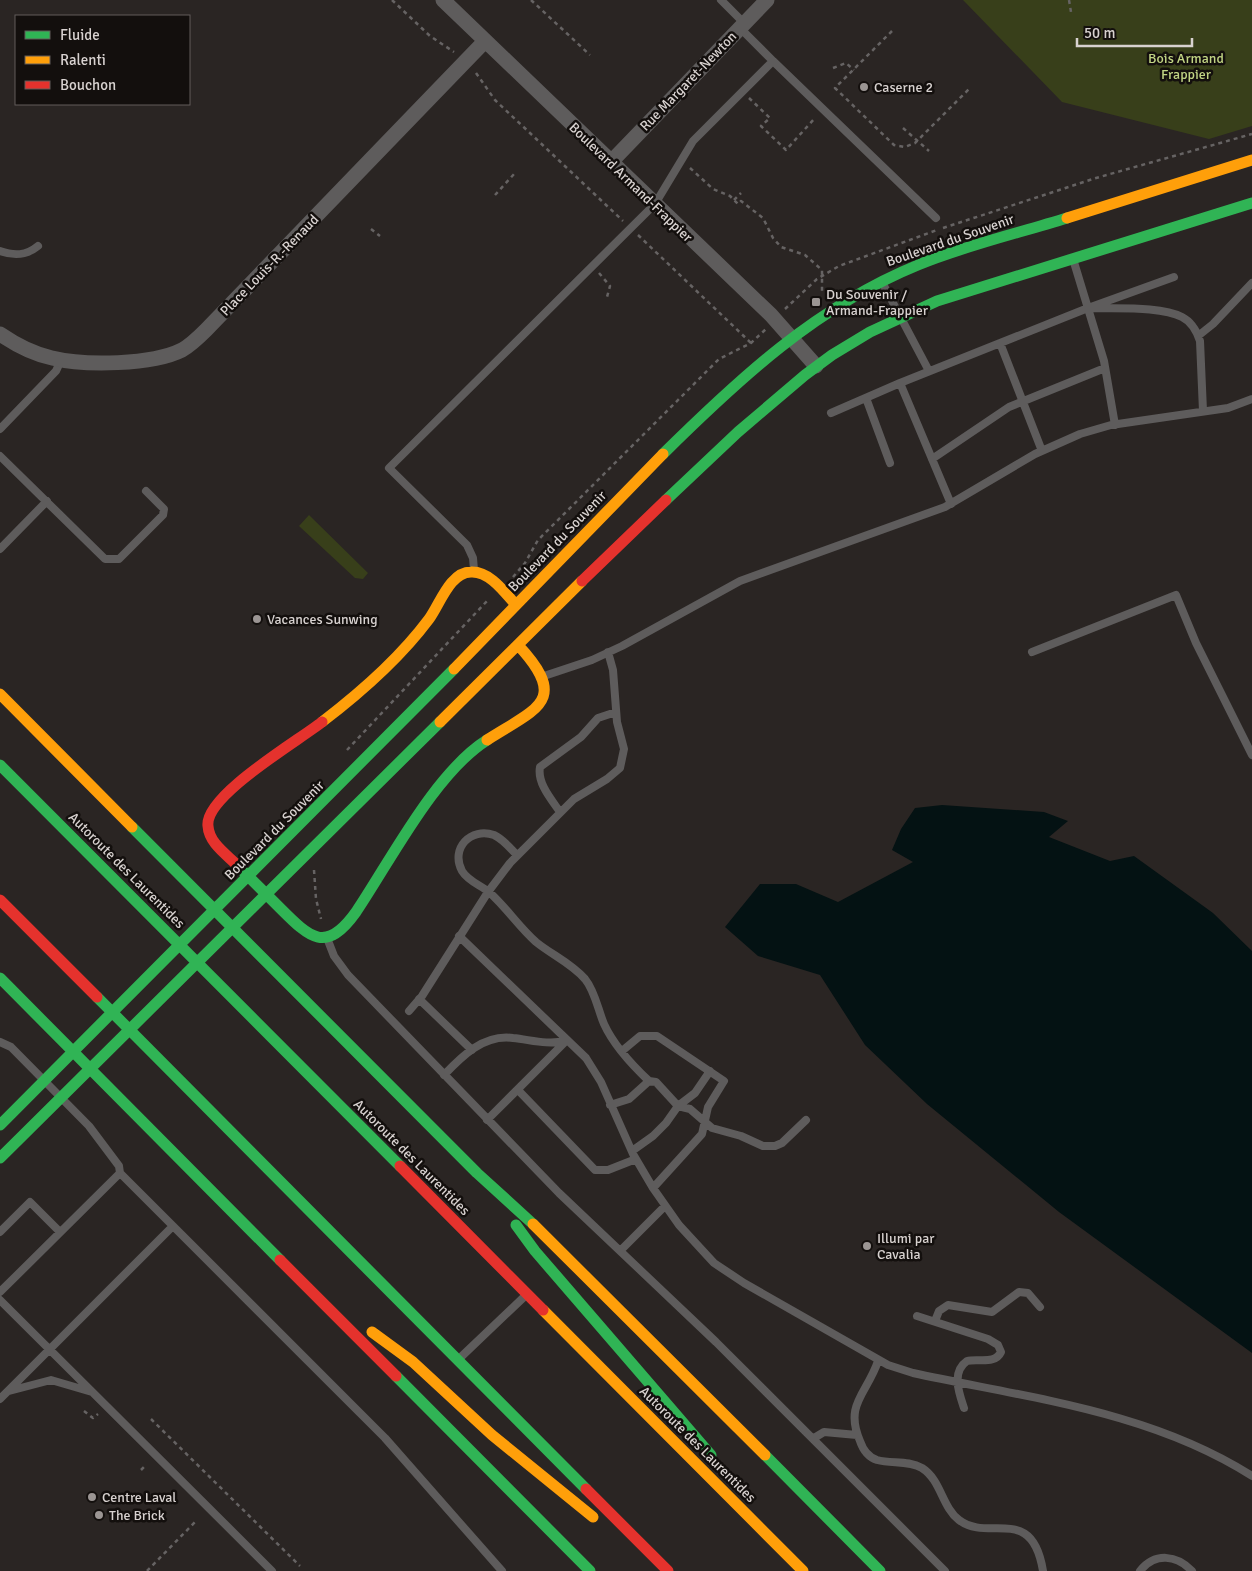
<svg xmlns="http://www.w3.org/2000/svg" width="1252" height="1571" font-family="Signika,sans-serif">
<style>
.green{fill:#383f1a}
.water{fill:#041213}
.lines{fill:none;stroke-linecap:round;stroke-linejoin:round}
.path{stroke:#666363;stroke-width:2.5;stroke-dasharray:4 4;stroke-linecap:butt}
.lane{stroke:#5e5c5c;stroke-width:8}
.street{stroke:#5e5c5c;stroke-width:15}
.fast{stroke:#30b455;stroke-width:11}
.slow{stroke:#ff9f0a;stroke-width:11}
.jam{stroke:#e5322d;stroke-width:11}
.poi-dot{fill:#9b9593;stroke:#130f0d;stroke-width:2}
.labels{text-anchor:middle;stroke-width:5;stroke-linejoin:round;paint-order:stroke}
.park-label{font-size:14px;fill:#c1d484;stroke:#130f0d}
.street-label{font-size:14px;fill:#d8d2d0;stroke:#130f0d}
.poi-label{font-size:14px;fill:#d8d2d0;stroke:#130f0d;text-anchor:start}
</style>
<rect width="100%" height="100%" fill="#2a2523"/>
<path class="green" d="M 963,0 L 1252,0 L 1252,126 L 1209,139 L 1062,102 Z
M 309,515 L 368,573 L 363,579 L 355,578 L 299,526 Z"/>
<path class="water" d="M 942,805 L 1044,812 L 1068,821 L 1049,837 L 1110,861 L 1134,856 L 1213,913 L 1252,951 L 1252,1353 L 1059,1212 L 927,1104 L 865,1045 L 820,975 L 758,956 L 725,927 L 760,884 L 796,884 L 838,902 L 913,862 L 892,850 L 901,829 L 915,808 Z"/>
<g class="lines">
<path class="path" d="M 392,0 L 430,36 L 454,52
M 531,0 L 590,55
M 1069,0 L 1071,12
M 892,31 L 835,88 L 894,145 L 905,147 L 915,143 L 969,89
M 833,68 L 846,63 L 854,70
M 476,73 L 495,100 L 623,221
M 749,98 L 770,118 L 761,126 L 786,150 L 815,118
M 903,128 L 929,151
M 690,168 L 713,189 L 730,196 L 738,204 L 741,201 L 763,218 L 773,238 L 781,247 L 805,255 L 822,270 L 822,294
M 495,195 L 515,173
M 734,200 L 741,193
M 943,228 L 1096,178 L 1252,134
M 371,229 L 380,236
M 638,235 L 751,343
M 599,273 L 610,286 L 607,297
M 785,309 L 817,279 L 839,266 L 937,230
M 513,577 L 525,563 L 538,540 L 719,359 L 751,343 L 766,329
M 347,750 L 487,601
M 314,870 L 316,899 L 321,919
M 84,1411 L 93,1418 L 98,1414
M 151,1419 L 300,1566
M 141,1470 L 144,1467
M 147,1571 L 197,1520"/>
<path class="lane" d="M 721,0 L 744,23
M 740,28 L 775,63
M 0,251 C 14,256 26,256 38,246
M 1073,259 L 1104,361 L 1115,425
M 882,282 L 929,371
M 1093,308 C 1117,309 1161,306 1182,317 C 1192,322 1197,332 1200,341 L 1203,411
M 1198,336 L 1213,324 L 1252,283
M 1000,343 L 1042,451
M 866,398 L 890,463
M 831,413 L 900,383
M 0,429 L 56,371 L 61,360
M 0,456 L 105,559 L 119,559 L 163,515 L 164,509 L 146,491
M 932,459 L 1009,407 L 1105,368
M 951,504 L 900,383 L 1088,308 L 1174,277
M 0,549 L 47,501
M 474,570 L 473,558 L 467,545 L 389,468 L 655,204 L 693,141 L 773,61 L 936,218
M 1032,652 L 1176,595 L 1196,643 L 1252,755
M 544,676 L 592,660 L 622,646 L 740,581 L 945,507 L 1035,454 L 1080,434 L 1111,425 L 1228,408 L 1252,399
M 560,812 C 551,799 537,783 540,767 L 581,737 L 598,718 L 616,712
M 517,855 C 510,848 503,839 494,835 C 471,827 450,848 462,871 C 468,881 480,885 489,892 C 506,907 519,927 536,942 C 552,955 571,963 585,979 C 595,991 598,1010 604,1024 C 614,1046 632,1065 649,1081 L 629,1099 L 610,1105
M 459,936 L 586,1058 L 601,1082 L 633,1154 L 653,1188 L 679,1225 L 714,1263 L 744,1283 L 888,1365 L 913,1373 C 1028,1398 1150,1411 1252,1476
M 327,938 L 334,956 L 348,975 L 559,1193 L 716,1342 L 945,1571
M 419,999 L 472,1050
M 409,1011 L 422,996 L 488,892 L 510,863 L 574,799 L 607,779 L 620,768 L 624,749 L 617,722 L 613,670 L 608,652
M 0,1042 L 11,1047 L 89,1126 L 119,1166 L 120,1173 L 385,1438 L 502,1571
M 622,1051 L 640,1036 L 657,1036 L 724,1081 L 708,1107 L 702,1134 L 653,1188
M 444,1075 C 462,1056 484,1034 513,1038 C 532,1040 546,1045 566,1041
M 649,1081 L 656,1082 L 678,1106 L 690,1109 L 712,1128 L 741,1136 L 763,1146 L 775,1146 L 782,1143 L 806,1120
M 518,1090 L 595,1170 L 608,1170 L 636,1159
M 487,1120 L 566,1041
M 632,1151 L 653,1136 L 666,1123 L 678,1106 L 695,1093 L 710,1071
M 0,1232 L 30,1202 L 60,1232
M 621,1250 L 665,1206
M 0,1292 L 120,1173
M 0,1300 L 272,1571
M 917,1316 L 988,1339 L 998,1345 L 1001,1352 C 995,1365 978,1358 967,1361 C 951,1372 959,1393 964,1408
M 935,1321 L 939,1311 L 948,1305 L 992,1312 L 1019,1292 L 1028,1293 L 1040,1307
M 462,1356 L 524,1297
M 878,1361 C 867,1394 844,1404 860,1441 C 863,1450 868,1457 877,1460 C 892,1464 908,1460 922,1468 C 941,1480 942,1507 959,1520 C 989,1543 1032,1503 1043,1571
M 9,1391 L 51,1380 L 92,1392
M 0,1399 L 173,1226
M 814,1438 L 824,1432 L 857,1435
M 1140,1571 C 1155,1552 1177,1555 1192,1571"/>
<path class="street" d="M 443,0 L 771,315 L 816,366
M 611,162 L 767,0
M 0,334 C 16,345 33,354 52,358 C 85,366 152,365 182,350 C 191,345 199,337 206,330 L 485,41"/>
<path class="fast" d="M 663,454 C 739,379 817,306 918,265 C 963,246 1019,233 1067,218
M 666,500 L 738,432 L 805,375 L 832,355 L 870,332 L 937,301 L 1252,203
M 0,765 L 400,1166
M 132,827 L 477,1173 L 533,1224
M 237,865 C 252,880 266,894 281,909 C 310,938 326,954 356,912 C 391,860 435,773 487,740
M 0,978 L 280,1260
M 97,997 L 586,1489
M 0,1125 L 454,669
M 0,1158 L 440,722
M 516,1225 L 535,1251 L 711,1455
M 396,1376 L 590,1571
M 765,1455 L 880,1571"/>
<path class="slow" d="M 1067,218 L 1252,160
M 454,669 L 663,454
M 0,694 L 132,827
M 322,722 C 360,693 400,658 429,619 C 440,604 450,572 471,572 C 490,571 505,593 516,605
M 440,722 L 582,581
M 487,740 C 537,708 570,701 518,645
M 533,1224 L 765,1455
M 543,1310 L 803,1571
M 372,1332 L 413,1362 L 492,1435 L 593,1517"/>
<path class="jam" d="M 582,581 L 666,500
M 237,865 C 226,854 209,843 208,826 C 204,796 298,741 322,722
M 0,900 L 97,997
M 400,1166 L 543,1310
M 280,1260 L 396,1376
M 586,1489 L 668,1571"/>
</g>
<g class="poi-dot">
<circle cx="864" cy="87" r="5"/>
<rect x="811" y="297" width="10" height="10" rx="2.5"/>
<circle cx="257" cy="619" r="5"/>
<circle cx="867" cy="1246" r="5"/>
<circle cx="92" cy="1497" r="5"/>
<circle cx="99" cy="1515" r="5"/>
</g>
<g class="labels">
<g class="park-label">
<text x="1186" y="63">Bois Armand<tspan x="1186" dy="16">Frappier</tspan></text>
</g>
<g class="street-label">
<text transform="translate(688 81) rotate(-46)" y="5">Rue Margaret-Newton</text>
<text transform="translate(631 182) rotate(44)" y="5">Boulevard Armand-Frappier</text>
<text transform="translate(950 240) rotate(-19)" y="5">Boulevard du Souvenir</text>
<text transform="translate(269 265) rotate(-46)" y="5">Place Louis-R.-Renaud</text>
<text transform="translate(557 541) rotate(-46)" y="5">Boulevard du Souvenir</text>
<text transform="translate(274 830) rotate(-45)" y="5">Boulevard du Souvenir</text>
<text transform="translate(127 870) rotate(45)" y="5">Autoroute des Laurentides</text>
<text transform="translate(412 1157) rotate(45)" y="5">Autoroute des Laurentides</text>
<text transform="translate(698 1444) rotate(45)" y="5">Autoroute des Laurentides</text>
</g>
<g class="poi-label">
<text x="874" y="92">Caserne 2</text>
<text x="826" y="299">Du Souvenir /<tspan x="826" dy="16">Armand-Frappier</tspan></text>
<text x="267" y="624">Vacances Sunwing</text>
<text x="877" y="1243">Illumi par<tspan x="877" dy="16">Cavalia</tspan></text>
<text x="102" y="1502">Centre Laval</text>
<text x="109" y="1520">The Brick</text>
</g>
</g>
<rect x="15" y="15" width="175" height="90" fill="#130f0d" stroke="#625d5b"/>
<rect x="25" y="31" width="25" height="8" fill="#30b455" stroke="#625d5b"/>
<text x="60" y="40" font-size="15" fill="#d8d2d0">Fluide</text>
<rect x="25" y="56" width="25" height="8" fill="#ff9f0a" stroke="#625d5b"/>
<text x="60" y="65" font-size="15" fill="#d8d2d0">Ralenti</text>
<rect x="25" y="81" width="25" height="8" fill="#e5322d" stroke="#625d5b"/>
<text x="60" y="90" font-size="15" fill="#d8d2d0">Bouchon</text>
<path d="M1077 38v8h115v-8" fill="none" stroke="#d8d2d0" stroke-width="2.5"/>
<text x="1084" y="38" font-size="15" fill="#d8d2d0" stroke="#130f0d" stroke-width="4" paint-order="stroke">50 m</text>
</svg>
